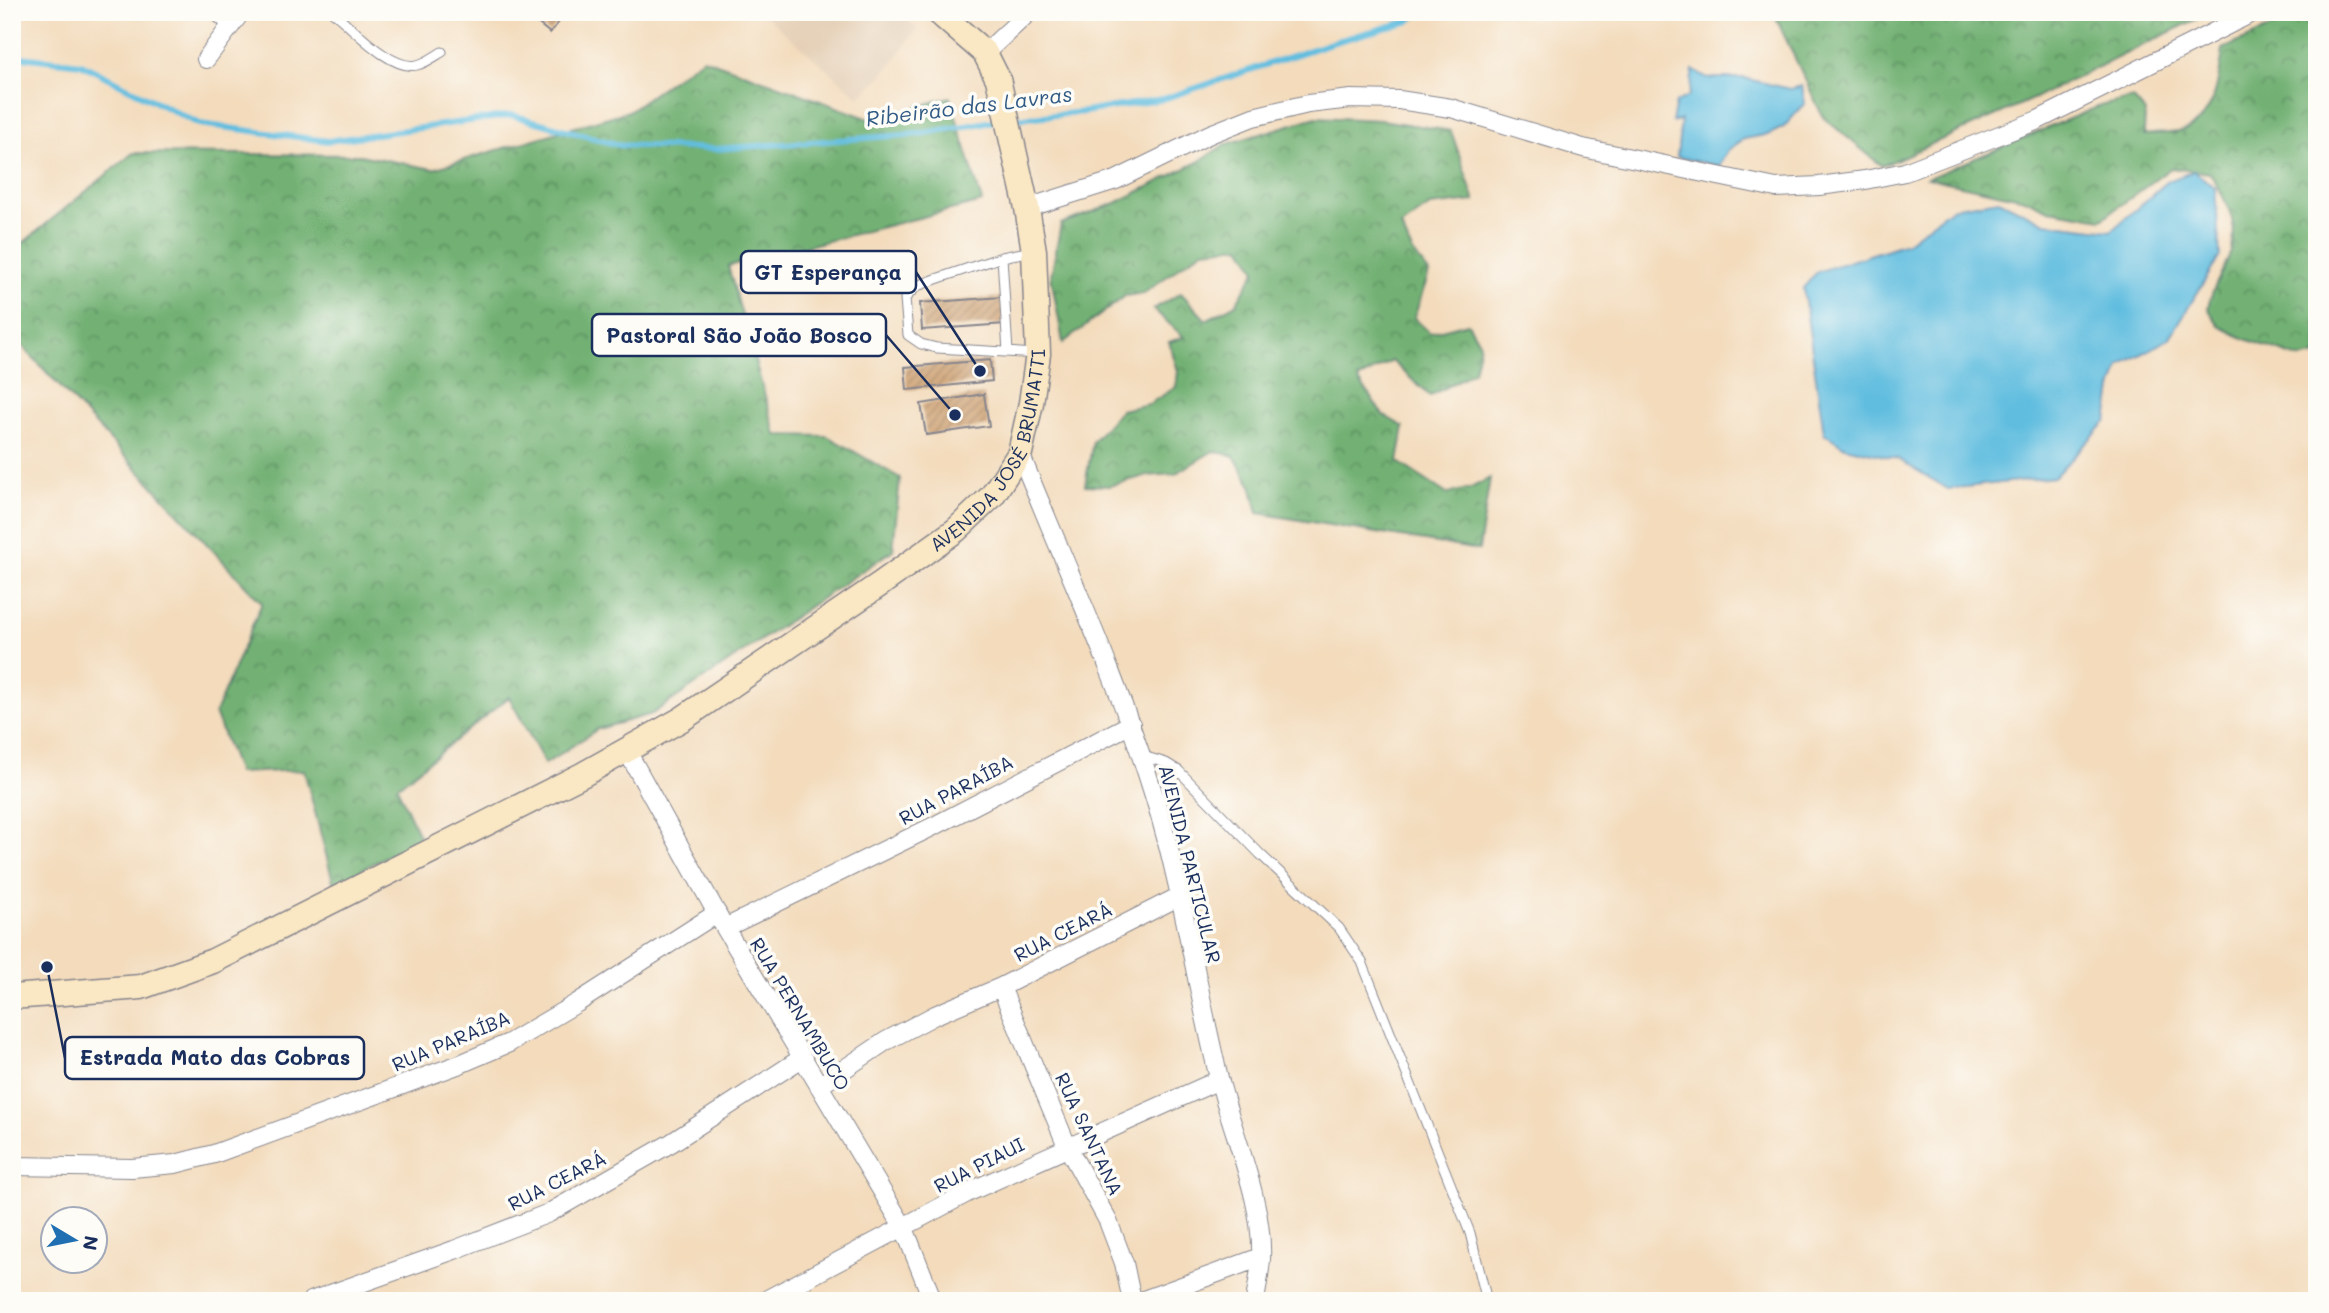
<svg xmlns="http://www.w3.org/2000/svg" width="2329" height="1313" font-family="Mali,sans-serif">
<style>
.built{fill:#e5d0b7}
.forest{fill:url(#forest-crowns);stroke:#467068;stroke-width:2}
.water{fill:#61bddf;stroke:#3e769e;stroke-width:2}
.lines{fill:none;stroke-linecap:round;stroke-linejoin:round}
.stream{stroke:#61bddf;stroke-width:6}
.building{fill:url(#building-hatch)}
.service-casing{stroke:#87858d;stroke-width:11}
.minor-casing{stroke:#87858d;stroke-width:20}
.secondary-casing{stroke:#87858d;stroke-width:27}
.service{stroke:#fff;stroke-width:9}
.minor{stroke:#fff;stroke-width:18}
.secondary{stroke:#fae7c3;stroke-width:24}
.labels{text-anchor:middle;stroke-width:7;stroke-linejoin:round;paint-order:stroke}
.street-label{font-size:19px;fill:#1b2f5e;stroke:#fdfcf7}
.water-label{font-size:21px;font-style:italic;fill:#305a85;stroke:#fdfcf7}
.leader{fill:none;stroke:#1b2f5e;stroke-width:2.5}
.callout-dot{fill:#1b2f5e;stroke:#fdfcf7;stroke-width:2.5}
.callout{fill:#fdfcf7;stroke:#1b2f5e;stroke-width:2.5}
.callout-label{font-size:21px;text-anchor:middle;font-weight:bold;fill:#1b2f5e}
</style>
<defs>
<pattern id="forest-crowns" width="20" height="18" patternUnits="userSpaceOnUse" patternTransform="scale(1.75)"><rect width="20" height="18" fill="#72b173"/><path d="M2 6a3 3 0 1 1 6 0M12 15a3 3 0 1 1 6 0" fill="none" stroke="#5d9062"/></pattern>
<pattern id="building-hatch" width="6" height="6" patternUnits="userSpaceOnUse" patternTransform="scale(1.75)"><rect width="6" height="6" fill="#cea071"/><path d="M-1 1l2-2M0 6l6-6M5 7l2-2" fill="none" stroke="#a68360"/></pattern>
</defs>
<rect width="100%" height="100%" fill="#fdfcf7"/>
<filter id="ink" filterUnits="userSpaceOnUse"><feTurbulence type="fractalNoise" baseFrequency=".0143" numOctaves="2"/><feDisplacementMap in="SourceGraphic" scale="14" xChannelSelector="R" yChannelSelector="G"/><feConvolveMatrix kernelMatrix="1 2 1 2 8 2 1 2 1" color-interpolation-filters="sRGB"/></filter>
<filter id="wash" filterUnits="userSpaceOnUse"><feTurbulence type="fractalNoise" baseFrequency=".00686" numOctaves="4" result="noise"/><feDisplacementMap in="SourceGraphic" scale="28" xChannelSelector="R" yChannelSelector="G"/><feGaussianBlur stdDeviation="1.57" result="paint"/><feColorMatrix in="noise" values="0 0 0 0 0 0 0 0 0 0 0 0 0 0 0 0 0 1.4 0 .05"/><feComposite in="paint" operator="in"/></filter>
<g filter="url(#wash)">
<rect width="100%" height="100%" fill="#f3dbbc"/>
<path class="built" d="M 761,12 L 898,12 L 917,29 L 883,75 L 859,97 Z"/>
<path class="forest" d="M 1773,12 L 2211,12 L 2037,97 L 1882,166 L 1823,117 Z
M 2298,12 L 2317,12 L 2317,355 L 2301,359 L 2243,338 L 2219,326 L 2208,308 C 2212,287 2224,271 2231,251 C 2241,224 2223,196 2210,173 L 2171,168 L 2102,219 L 2049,210 L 2025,199 L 1928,178 L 2100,106 L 2133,98 L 2145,112 L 2144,135 C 2155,133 2167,134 2178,132 C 2215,123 2219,80 2223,49 L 2264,31 Z
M 703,58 L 872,120 L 950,97 L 982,202 L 728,266 L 776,435 L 827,436 L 900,478 L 893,550 L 652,714 L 598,729 L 545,764 L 509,697 L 397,787 L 420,838 L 334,885 L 304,770 L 238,773 L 215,713 L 262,603 L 12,335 L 12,252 L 133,153 L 360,155 L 433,169 L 629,111 Z
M 1316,117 L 1381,120 L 1451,131 L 1475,201 L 1430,206 L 1401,226 L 1412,251 L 1429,273 L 1414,318 L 1430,333 L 1468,323 L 1480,344 L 1474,371 L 1430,396 L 1392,361 L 1358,379 L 1383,415 L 1404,427 L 1398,462 L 1447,494 L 1471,488 L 1490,478 L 1479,550 L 1258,513 L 1251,485 L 1234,456 L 1213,451 L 1175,474 L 1145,476 L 1109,486 L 1085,485 L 1093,441 L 1121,410 L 1149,404 L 1176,387 L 1178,371 L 1169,342 L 1184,337 L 1153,309 L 1181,293 L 1206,320 L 1236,304 L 1256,270 L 1241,246 L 1203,250 L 1144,293 L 1125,296 L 1063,343 L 1051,276 L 1061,224 L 1116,203 L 1198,162 L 1224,145 Z"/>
<path class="water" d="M 1693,70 L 1706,78 L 1743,78 L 1790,89 L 1802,86 L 1805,103 L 1784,127 L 1770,134 L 1744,139 L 1728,150 L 1719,166 L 1677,157 L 1681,120 L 1672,122 L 1676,102 L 1689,96 Z
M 2194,171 L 2215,188 L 2220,256 L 2169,339 L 2120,366 L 2112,389 L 2107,421 L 2054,477 L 1948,489 L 1898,459 L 1845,447 L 1824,433 L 1803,288 L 1817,272 L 1906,243 L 1952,208 L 1999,200 L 2045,223 L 2111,231 L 2168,181 Z"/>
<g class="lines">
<path class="stream" d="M 12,56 L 81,64 L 199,124 L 328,141 L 512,115 L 619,145 L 716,149 L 919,134 L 1000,120
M 1014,119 L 1084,112 L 1163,99 L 1334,42 L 1409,21 L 1419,12"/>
</g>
<g id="blocks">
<path class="building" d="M 524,12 L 567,12 L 550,33 Z
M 1002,297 L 1005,324 L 922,330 L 920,303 Z
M 990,360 L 992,381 L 907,390 L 905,367 Z
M 984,394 L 989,426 L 926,435 L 921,404 Z"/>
</g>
</g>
<g filter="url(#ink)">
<use href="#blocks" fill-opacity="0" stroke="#87858d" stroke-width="2"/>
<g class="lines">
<defs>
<path id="service" d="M 333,12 C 353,28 391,71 417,65 C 426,63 435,56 442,52
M 1032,251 L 1002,257 L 936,279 L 917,286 L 905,298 L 908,335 L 921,344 L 937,348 L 1037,354
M 1002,257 L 1008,352
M 1143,756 L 1166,763 L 1179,771 L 1260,854 L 1339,928 L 1362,962 L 1470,1233 L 1487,1301"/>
<path id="minor" d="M 218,12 L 231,23
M 985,53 L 1029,12
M 206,59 L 241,12
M 1027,208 L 1116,180 L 1210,134 L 1253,117 L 1308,104 L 1351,99 L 1399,100 L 1451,108 L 1583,148 L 1776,188 L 1819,186 L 1865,180 L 1905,172 L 2038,120 L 2254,12
M 1020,453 C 1066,568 1119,680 1155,799 C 1183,890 1196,986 1219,1078 C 1232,1133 1264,1202 1261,1259 C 1260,1273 1257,1287 1255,1301
M 627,751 L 725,928 L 904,1228 L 933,1301
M 725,928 L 938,824 L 1131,724
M 1001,987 L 1067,1146 L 1108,1221 L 1124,1263 L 1132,1301
M 819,1086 L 886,1041 L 935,1015 L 1001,987 L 1180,896
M 12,1166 L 132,1168 L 175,1164 L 214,1154 L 460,1064 L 509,1043 L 577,1003 L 717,913
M 311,1301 L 454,1250 L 549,1213 L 671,1143 L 802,1058
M 764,1301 L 971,1191 L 1219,1080
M 1141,1301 L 1261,1257"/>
<g id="secondary">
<path id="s1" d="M 12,997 L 141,987 L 213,961 L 582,775 L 682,719 L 879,585 L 956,530 L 992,496 L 1020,453 L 1031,403 L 1038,354 L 1034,251 L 1027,208 L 998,79 L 985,53 L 938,12"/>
</g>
</defs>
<use href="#service" class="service-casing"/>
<use href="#minor" class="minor-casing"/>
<use href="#secondary" class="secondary-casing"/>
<use href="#service" class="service"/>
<use href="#minor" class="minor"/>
<use href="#secondary" class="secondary"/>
</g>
</g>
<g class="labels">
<g class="street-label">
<text dy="7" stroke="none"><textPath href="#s1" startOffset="1155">AVENIDA JOSÉ BRUMATTI</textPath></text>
<text transform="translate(956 790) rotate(-28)" y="7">RUA PARAÍBA</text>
<text transform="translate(1190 864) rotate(76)" y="7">AVENIDA PARTICULAR</text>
<text transform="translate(1063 932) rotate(-27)" y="7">RUA CEARÁ</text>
<text transform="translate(800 1014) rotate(59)" y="7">RUA PERNAMBUCO</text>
<text transform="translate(451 1041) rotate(-23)" y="7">RUA PARAÍBA</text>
<text transform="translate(1089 1134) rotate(65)" y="7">RUA SANTANA</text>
<text transform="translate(979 1165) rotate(-27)" y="7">RUA PIAUI</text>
<text transform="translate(557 1181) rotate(-27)" y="7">RUA CEARÁ</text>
</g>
<g class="water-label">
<text transform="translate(969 107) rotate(-7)" y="7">Ribeirão das Lavras</text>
</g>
</g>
<path class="leader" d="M980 371L916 272M955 415L886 335M47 967L65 1058"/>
<g class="callout-dot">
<circle cx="980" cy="371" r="7"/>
<circle cx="955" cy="415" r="7"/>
<circle cx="47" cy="967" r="7"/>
</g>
<g class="callout">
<rect x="741" y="251" width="175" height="42" rx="7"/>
<rect x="592" y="314" width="294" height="42" rx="7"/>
<rect x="65" y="1037" width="299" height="42" rx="7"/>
</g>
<g class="callout-label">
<text x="828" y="280">GT Esperança</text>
<text x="739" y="343">Pastoral São João Bosco</text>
<text x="215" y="1065">Estrada Mato das Cobras</text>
</g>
<rect width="2329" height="1313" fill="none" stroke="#fdfcf7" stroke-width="42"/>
<g transform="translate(74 1240) rotate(100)"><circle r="33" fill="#fdfcf7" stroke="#a3aaba" stroke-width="2"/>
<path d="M0-5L12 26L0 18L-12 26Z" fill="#1f6fb2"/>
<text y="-10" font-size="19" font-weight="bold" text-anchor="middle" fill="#1b2f5e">N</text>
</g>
</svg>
